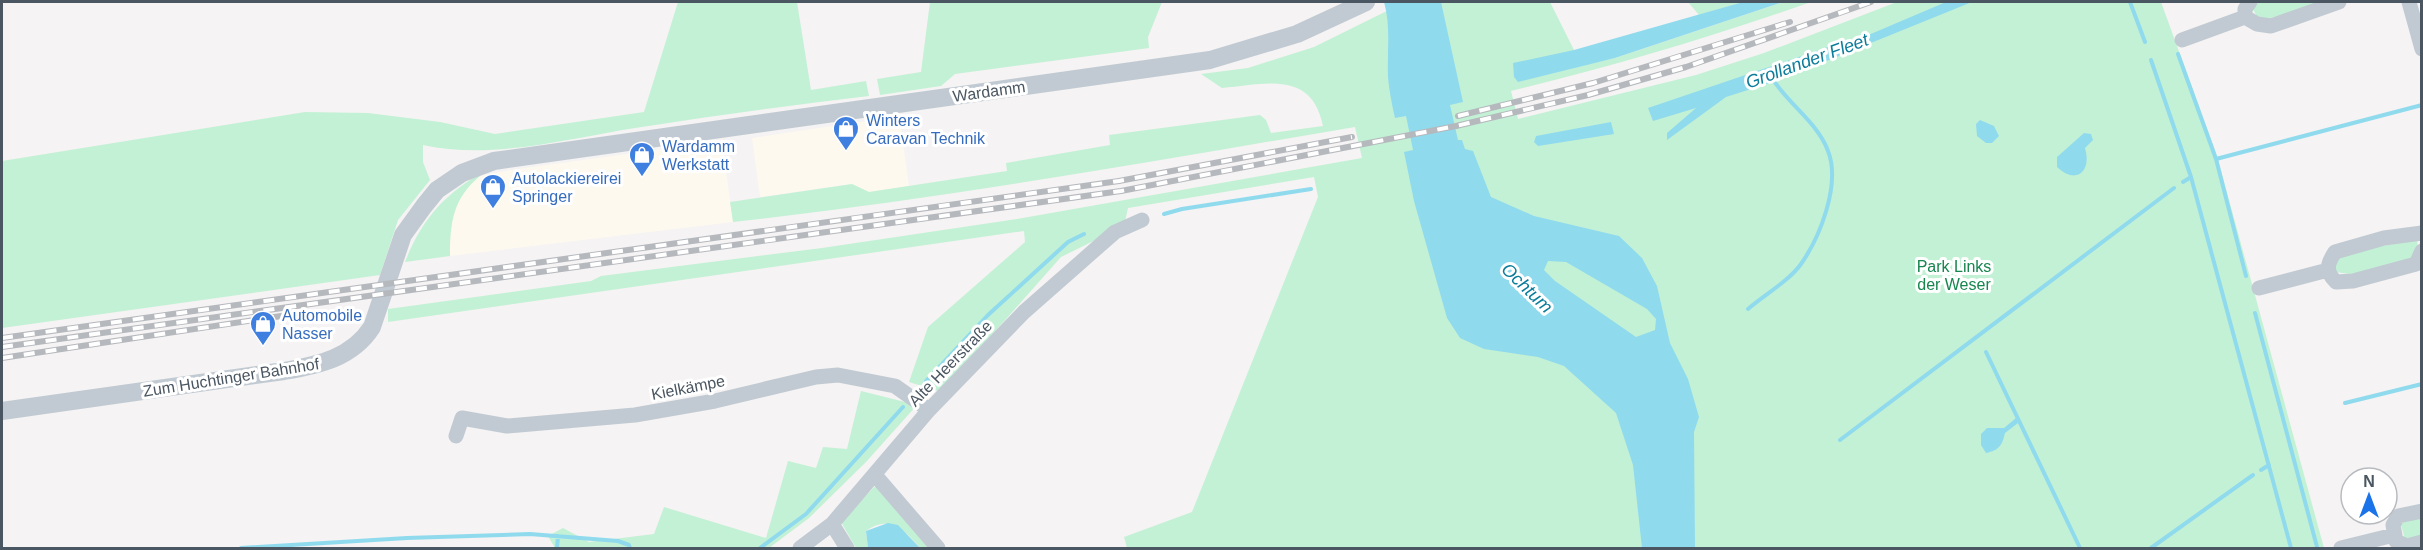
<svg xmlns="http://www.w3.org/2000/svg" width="2423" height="550" font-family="Arial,sans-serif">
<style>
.commercial{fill:#fdf9ef}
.green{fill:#c3f1d5}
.water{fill:#90daee;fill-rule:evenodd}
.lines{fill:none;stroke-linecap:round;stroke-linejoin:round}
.stream{stroke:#90daee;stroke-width:4}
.minor{stroke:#c1cad2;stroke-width:15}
.tertiary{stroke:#c1cad2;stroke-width:18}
.rail-casing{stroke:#b5b8bd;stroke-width:6}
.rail{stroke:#fff;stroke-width:4;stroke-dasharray:11;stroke-linecap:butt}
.labels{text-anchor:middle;stroke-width:6;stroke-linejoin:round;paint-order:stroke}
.street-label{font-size:16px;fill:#4a5661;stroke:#fff}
.shop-label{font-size:16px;fill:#366cbe;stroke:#fff;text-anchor:start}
.park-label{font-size:16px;fill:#17864f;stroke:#fff}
.water-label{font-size:18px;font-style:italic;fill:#0c7c9b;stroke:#fff}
</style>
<rect width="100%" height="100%" fill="#f5f3f3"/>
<path class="commercial" d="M 899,116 L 909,186 L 869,192 L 852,184 L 760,197 L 752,138 Z
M 722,141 L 733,222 L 450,256 L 450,227 L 456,203 L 469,185 L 480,176 L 510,170 Z"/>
<path class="green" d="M 678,2 L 797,2 L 811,90 L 866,81 L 869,96 C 791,105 712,116 635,128 C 566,139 492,160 423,145 L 423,162 L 430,180 L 398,220 L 380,275 L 2,328 L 2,161 L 305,112 L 368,113 L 440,122 L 495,134 L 644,112 Z
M 930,2 L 1162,2 L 1148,37 L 1149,48 L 955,74 L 941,86 L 880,95 L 877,79 L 921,72 Z
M 1405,2 L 1550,2 L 1574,50 L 1579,66 L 1615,58 L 1783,2 L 1811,2 C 1712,37 1613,66 1511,91 L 1518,119 L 1696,75 L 1764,53 L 1897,2 L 2161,2 L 2217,156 L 2324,548 L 1127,548 L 1124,537 L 1192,512 L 1318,197 L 1314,177 L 1128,208 L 1124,226 L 1061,257 L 941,392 L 909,382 L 928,327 L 1025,242 L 1024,231 L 388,322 L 388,309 L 591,281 L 601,276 L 822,248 L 1017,219 L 1362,158 L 1355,127 C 1148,162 942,199 733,222 L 730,202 L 852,184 L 869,192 L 1007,171 L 1006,163 L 1110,145 L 1109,135 L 1260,115 L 1266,120 L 1271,133 L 1323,126 C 1312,70 1265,84 1222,88 L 1201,74 L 1248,68 L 1314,47 Z
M 1688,2 L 1743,2 L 1699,15 Z
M 2257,2 L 2331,2 L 2264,20 L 2256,15 L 2253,9 Z
M 476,176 L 480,176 C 453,198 450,223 450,256 L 405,262 C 421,222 440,199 476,176 Z
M 2417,240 L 2418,247 L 2411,260 L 2357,275 L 2335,272 L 2335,258 L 2340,253 Z
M 861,391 L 917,405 L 866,462 L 809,518 L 769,548 L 555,548 L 548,536 L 563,528 L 589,542 L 654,534 L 664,507 L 766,538 L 788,461 L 816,468 L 823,447 L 847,449 Z
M 879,486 L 932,548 L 920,548 C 905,530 889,514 866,531 L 868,548 L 856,548 L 841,522 L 874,487 Z
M 2421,516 L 2421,539 L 2405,539 L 2401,525 L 2404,520 Z"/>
<path class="water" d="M 1384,2 L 1441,2 L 1463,102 L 1450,105 L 1458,140 L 1462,140 L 1465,149 L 1473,151 L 1491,197 L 1534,216 L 1619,236 L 1642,258 L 1657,286 L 1670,343 L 1688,379 L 1699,417 L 1694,432 L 1695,548 L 1642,548 L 1633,465 L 1616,413 L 1564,366 L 1538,357 L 1484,349 L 1460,338 L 1447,318 L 1414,201 L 1404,152 L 1413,150 L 1406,116 L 1395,118 C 1392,105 1389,90 1388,77 C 1387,51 1391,26 1384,2 ZM 1548,261 L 1566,262 L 1647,309 L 1656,319 L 1655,330 L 1636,337 L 1555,281 L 1544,270 Z
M 1743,2 L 1783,2 L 1615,58 L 1518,82 L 1514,77 L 1513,63 L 1574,50 Z
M 1946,2 L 1972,2 L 1782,79 L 1726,97 L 1667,140 L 1667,133 L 1696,108 L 1653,121 L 1648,108 L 1834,45 L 1859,39 Z
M 1980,120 L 1994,126 L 1999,136 L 1992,143 L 1986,143 L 1977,136 L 1976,124 Z
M 1611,122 L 1614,134 L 1538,146 L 1534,142 L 1536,136 Z
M 2084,133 L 2091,134 L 2093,140 L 2085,148 C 2092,172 2076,185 2057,167 L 2057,157 Z
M 2016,418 L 2018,423 L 2005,433 C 2002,446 1999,450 1986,453 L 1981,445 L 1981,434 L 1987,428 L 2004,428 Z
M 888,523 L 898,525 L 920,548 L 868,548 L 866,531 Z"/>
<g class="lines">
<path class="stream" d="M 2130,2 L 2145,42
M 2178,54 L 2216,159 L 2246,276
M 2151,60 L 2191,177 L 2291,548
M 2216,159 L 2422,105
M 2183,182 L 2191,177
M 1164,214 L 1182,209 L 1311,189
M 1748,309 C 1764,295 1789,281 1801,264 C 1820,237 1841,184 1828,151 C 1818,123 1788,104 1772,78
M 2255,313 L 2317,547
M 1986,352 L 2080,548
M 926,381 L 988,315 L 1068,242 L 1084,234
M 2345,403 L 2422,384
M 1840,440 L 2174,188
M 2261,470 L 2269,465
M 241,548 L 407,538 L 530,534 L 618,541 L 629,545 L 630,548
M 557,548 L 558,536
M 760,548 L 806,514 L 903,407
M 2151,548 L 2253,475"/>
<path class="minor" d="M 2250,2 L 2245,9 L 2245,17 L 2257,24 L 2271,26 L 2339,2
M 2409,2 L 2422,49
M 2182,40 L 2245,17
M 2422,233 L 2384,238 L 2335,252 C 2327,264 2325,271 2336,282 L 2353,281 L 2416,264 L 2422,251
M 2259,288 L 2328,270
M 456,436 L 462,418 L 507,426 L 635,415 L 715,401 L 816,377 L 838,375 L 895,386 L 929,410
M 875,475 L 938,548
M 2422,511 L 2398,516 L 2393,525 L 2396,541 L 2407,546 L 2422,542
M 832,524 L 847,548
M 800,548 L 832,524 L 929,410 L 1024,312 L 1115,232 L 1142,220
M 2341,548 L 2394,535"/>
<path class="tertiary" d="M 2,411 L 284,371 C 319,365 352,358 372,327 L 403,235 L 424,206 L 437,190 L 462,173 L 494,161 L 1210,60 L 1297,34 L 1366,2"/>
<defs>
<path id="rail" d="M 1458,116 L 1593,83 L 1790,22
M 2,338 L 1119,181 L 1352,137
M 2,347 L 1121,191 L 1456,126 L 1588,95 L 1686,67 L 1871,2
M 2,358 L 288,315"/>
</defs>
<use href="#rail" class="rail-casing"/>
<use href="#rail" class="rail"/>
</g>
<defs>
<symbol id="shop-pin" viewBox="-11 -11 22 30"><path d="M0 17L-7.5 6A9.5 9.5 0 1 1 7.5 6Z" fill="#3f7fe0" stroke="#fff"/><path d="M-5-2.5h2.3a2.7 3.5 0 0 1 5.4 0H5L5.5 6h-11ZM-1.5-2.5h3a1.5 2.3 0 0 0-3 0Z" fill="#fff"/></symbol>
</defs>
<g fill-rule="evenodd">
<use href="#shop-pin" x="831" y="114" width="30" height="40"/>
<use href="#shop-pin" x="627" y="140" width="30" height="40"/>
<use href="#shop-pin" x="478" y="172" width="30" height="40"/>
<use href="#shop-pin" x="248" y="309" width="30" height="40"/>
</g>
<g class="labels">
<g class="street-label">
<text transform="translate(989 91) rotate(-8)" y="6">Wardamm</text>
<text transform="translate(950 363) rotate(-46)" y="6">Alte Heerstraße</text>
<text transform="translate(231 377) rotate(-9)" y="6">Zum Huchtinger Bahnhof</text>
<text transform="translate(688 387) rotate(-11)" y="6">Kielkämpe</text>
</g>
<g class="shop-label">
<text x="866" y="126">Winters<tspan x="866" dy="18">Caravan Technik</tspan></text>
<text x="662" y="152">Wardamm<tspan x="662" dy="18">Werkstatt</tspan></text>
<text x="512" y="184">Autolackiereirei<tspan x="512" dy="18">Springer</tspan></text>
<text x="282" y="321">Automobile<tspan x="282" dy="18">Nasser</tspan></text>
</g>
<g class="park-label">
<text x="1954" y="272">Park Links<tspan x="1954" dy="18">der Weser</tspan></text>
</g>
<g class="water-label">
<text transform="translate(1807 61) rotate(-20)" y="6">Grollander Fleet</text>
<text transform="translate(1527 288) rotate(44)" y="6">Ochtum</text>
</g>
</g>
<rect width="2423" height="550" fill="none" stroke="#4a5661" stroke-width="6"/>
<g transform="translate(2369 496)"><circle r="28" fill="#ffffff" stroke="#b7bbc0" stroke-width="1.5"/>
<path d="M0-4.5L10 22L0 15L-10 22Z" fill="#1a73e8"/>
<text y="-9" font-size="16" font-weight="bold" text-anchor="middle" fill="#4a5661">N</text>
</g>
</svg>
